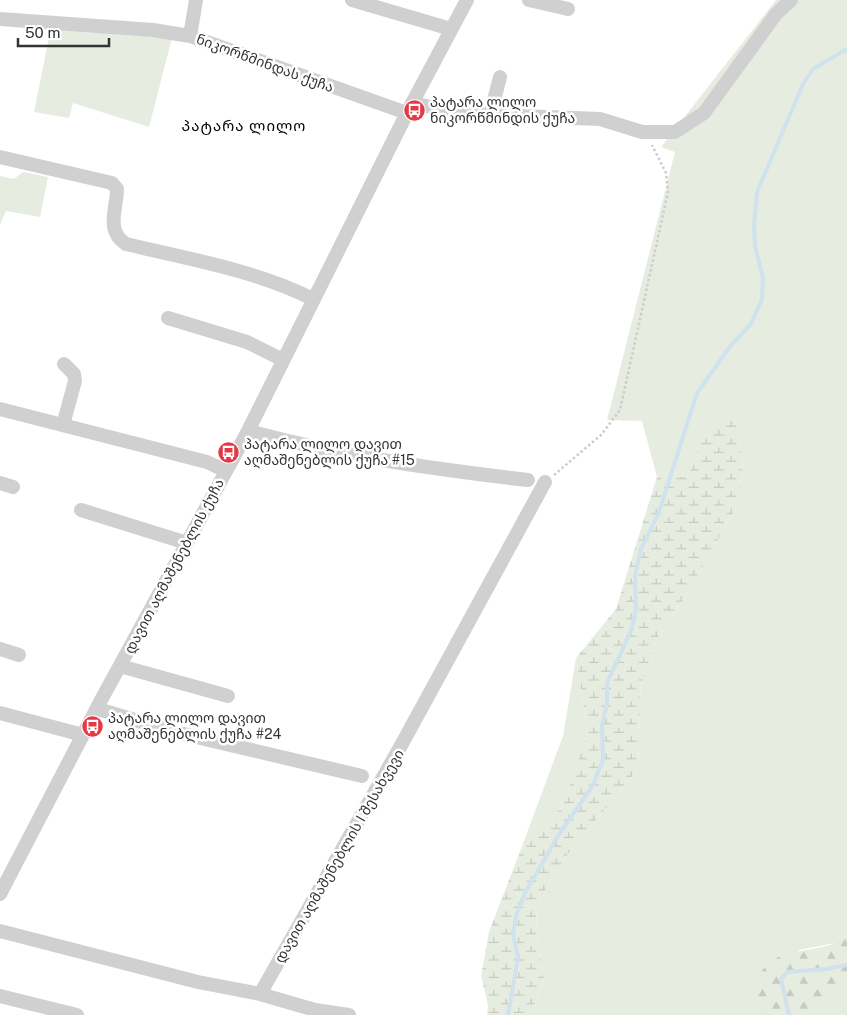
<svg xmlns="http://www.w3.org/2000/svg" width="847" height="1015" font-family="'Public Sans','Noto Sans Georgian',sans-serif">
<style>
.grass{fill:#e6ecdf}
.forest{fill:url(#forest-firs)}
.wetland{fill:url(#wetland-marsh)}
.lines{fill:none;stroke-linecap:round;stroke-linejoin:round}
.stream{stroke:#cfe2ee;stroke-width:4}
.path{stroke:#cdcdcd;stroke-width:2.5;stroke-dasharray:2.5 2.5;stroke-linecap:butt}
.minor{stroke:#d0d0d0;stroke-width:14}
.labels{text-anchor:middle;stroke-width:5;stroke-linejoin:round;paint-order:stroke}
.street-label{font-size:14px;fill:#333;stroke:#fff}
.poi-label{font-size:14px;fill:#333;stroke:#fff;text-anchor:start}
.neighbourhood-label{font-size:15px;letter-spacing:1px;fill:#000;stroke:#fff}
</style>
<defs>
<pattern id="forest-firs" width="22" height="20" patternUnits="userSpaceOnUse" patternTransform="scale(1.25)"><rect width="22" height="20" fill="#e6ecdf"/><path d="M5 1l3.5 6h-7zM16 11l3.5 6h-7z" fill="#c6cbc0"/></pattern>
<pattern id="wetland-marsh" width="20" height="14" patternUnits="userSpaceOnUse" patternTransform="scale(1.25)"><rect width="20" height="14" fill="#e6ecdf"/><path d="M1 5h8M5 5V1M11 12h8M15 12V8" fill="none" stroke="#c6cbc0"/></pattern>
</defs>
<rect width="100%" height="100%" fill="#fff"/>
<path class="grass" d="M 776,0 L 847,0 L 847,936 L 840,942 L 799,950 L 754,1010 L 754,1015 L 527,1015 L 535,1003 L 544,980 L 538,949 L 536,908 L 552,878 L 570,851 L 638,770 L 641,684 L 659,635 L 685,597 L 736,508 L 743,468 L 734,414 L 705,435 L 687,477 L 657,477 L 642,421 L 607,420 L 675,152 L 661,147 Z
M 51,28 L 172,38 L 149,127 L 73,103 L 69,118 L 34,112 Z
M 23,172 L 48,177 L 40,217 L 6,211 L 0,225 L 0,176 L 14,179 Z
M 576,658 L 588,733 L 562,807 L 521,849 L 563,736 Z
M 847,986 L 847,1015 L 817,1015 L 816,1012 L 826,994 Z"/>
<path class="forest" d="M 847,936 L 847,986 L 826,994 L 816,1012 L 817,1015 L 754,1015 L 754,980 C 760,974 766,964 773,960 C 795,947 828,952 847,936 Z"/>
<path class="wetland" d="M 734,413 L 743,468 L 736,508 L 685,597 L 659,635 L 641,684 L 638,770 L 570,851 L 552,878 L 536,908 L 538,949 L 544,979 L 535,1003 L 527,1015 L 487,1015 L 488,1005 L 481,976 L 489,932 L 521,849 L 562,807 L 588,733 L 576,658 L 616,609 L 657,477 L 687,477 L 705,435 Z"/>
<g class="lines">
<path class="stream" d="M 508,1015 L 518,957 L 513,934 L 516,916 L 525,893 L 558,836 L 593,785 L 603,760 L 602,725 L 607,704 L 607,683 L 631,631 L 636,608 L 635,576 L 641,549 L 659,512 L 697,393 L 732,344 L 751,324 L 762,299 L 763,278 L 755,246 L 754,224 L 757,192 L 803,84 L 813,69 L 847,49
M 789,1015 L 781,979 L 787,972 L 826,969 L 847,965"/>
<path class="path" d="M 554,475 L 601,435 L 620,410 L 668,192 L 666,173 L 652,145"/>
<path class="minor" d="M 352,0 L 451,29
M 529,0 L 568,9
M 0,19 L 153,30 L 190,36 L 407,113
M 190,36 L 196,0
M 412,103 L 464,114 L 600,119 L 642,132 L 675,132 L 704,113 L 776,14 L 791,0
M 490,116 L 500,77
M 0,157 L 112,183 L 117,189 C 117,209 105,231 126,244 C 189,259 255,270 313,299
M 168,318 L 247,342 L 283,360
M 0,409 L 207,462 L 226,471
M 63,425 L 75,381 L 74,374 L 64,364
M 248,431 C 340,456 433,469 528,480
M 0,483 L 13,487
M 81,510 L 187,543
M 0,649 L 19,655
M 120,666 L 228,696
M 98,709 L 175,732 L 362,776
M 0,713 L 83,735
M 0,894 L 100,702 L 248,431 L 407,113 L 467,0
M 0,931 L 198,982 L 260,994 L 315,1010 L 349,1015
M 260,994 L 403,742 L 545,482
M 0,996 L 77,1015"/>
</g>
<defs>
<symbol id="bus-disc" viewBox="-11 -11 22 22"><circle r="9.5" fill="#e63946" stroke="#fff"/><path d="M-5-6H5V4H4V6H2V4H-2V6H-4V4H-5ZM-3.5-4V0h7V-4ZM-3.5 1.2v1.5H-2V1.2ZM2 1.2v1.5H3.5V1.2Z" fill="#fff"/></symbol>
</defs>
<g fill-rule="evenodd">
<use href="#bus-disc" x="402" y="98" width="25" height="25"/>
<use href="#bus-disc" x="216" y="440" width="25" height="25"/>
<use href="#bus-disc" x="80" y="714" width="25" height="25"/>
</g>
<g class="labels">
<g class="street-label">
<text transform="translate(265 63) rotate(20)" y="5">ნიკორწმინდას ქუჩა</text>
<text transform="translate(174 566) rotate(-62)" y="5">დავით აღმაშენებლის ქუჩა</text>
<text transform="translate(339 856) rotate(-60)" y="5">დავით აღმაშენებლის I შესახვევი</text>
</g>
<g class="poi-label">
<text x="430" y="107">პატარა ლილო<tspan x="430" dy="16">ნიკორწმინდის ქუჩა</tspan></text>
<text x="244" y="449">პატარა ლილო დავით<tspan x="244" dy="16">აღმაშენებლის ქუჩა #15</tspan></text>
<text x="108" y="723">პატარა ლილო დავით<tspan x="108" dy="16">აღმაშენებლის ქუჩა #24</tspan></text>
</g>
<g class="neighbourhood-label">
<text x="244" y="131">პატარა ლილო</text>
</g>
</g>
<path d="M18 38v8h91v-8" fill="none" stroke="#333333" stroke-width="2.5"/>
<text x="25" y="38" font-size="15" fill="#333333" stroke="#ffffff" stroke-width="4" paint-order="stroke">50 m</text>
</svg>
